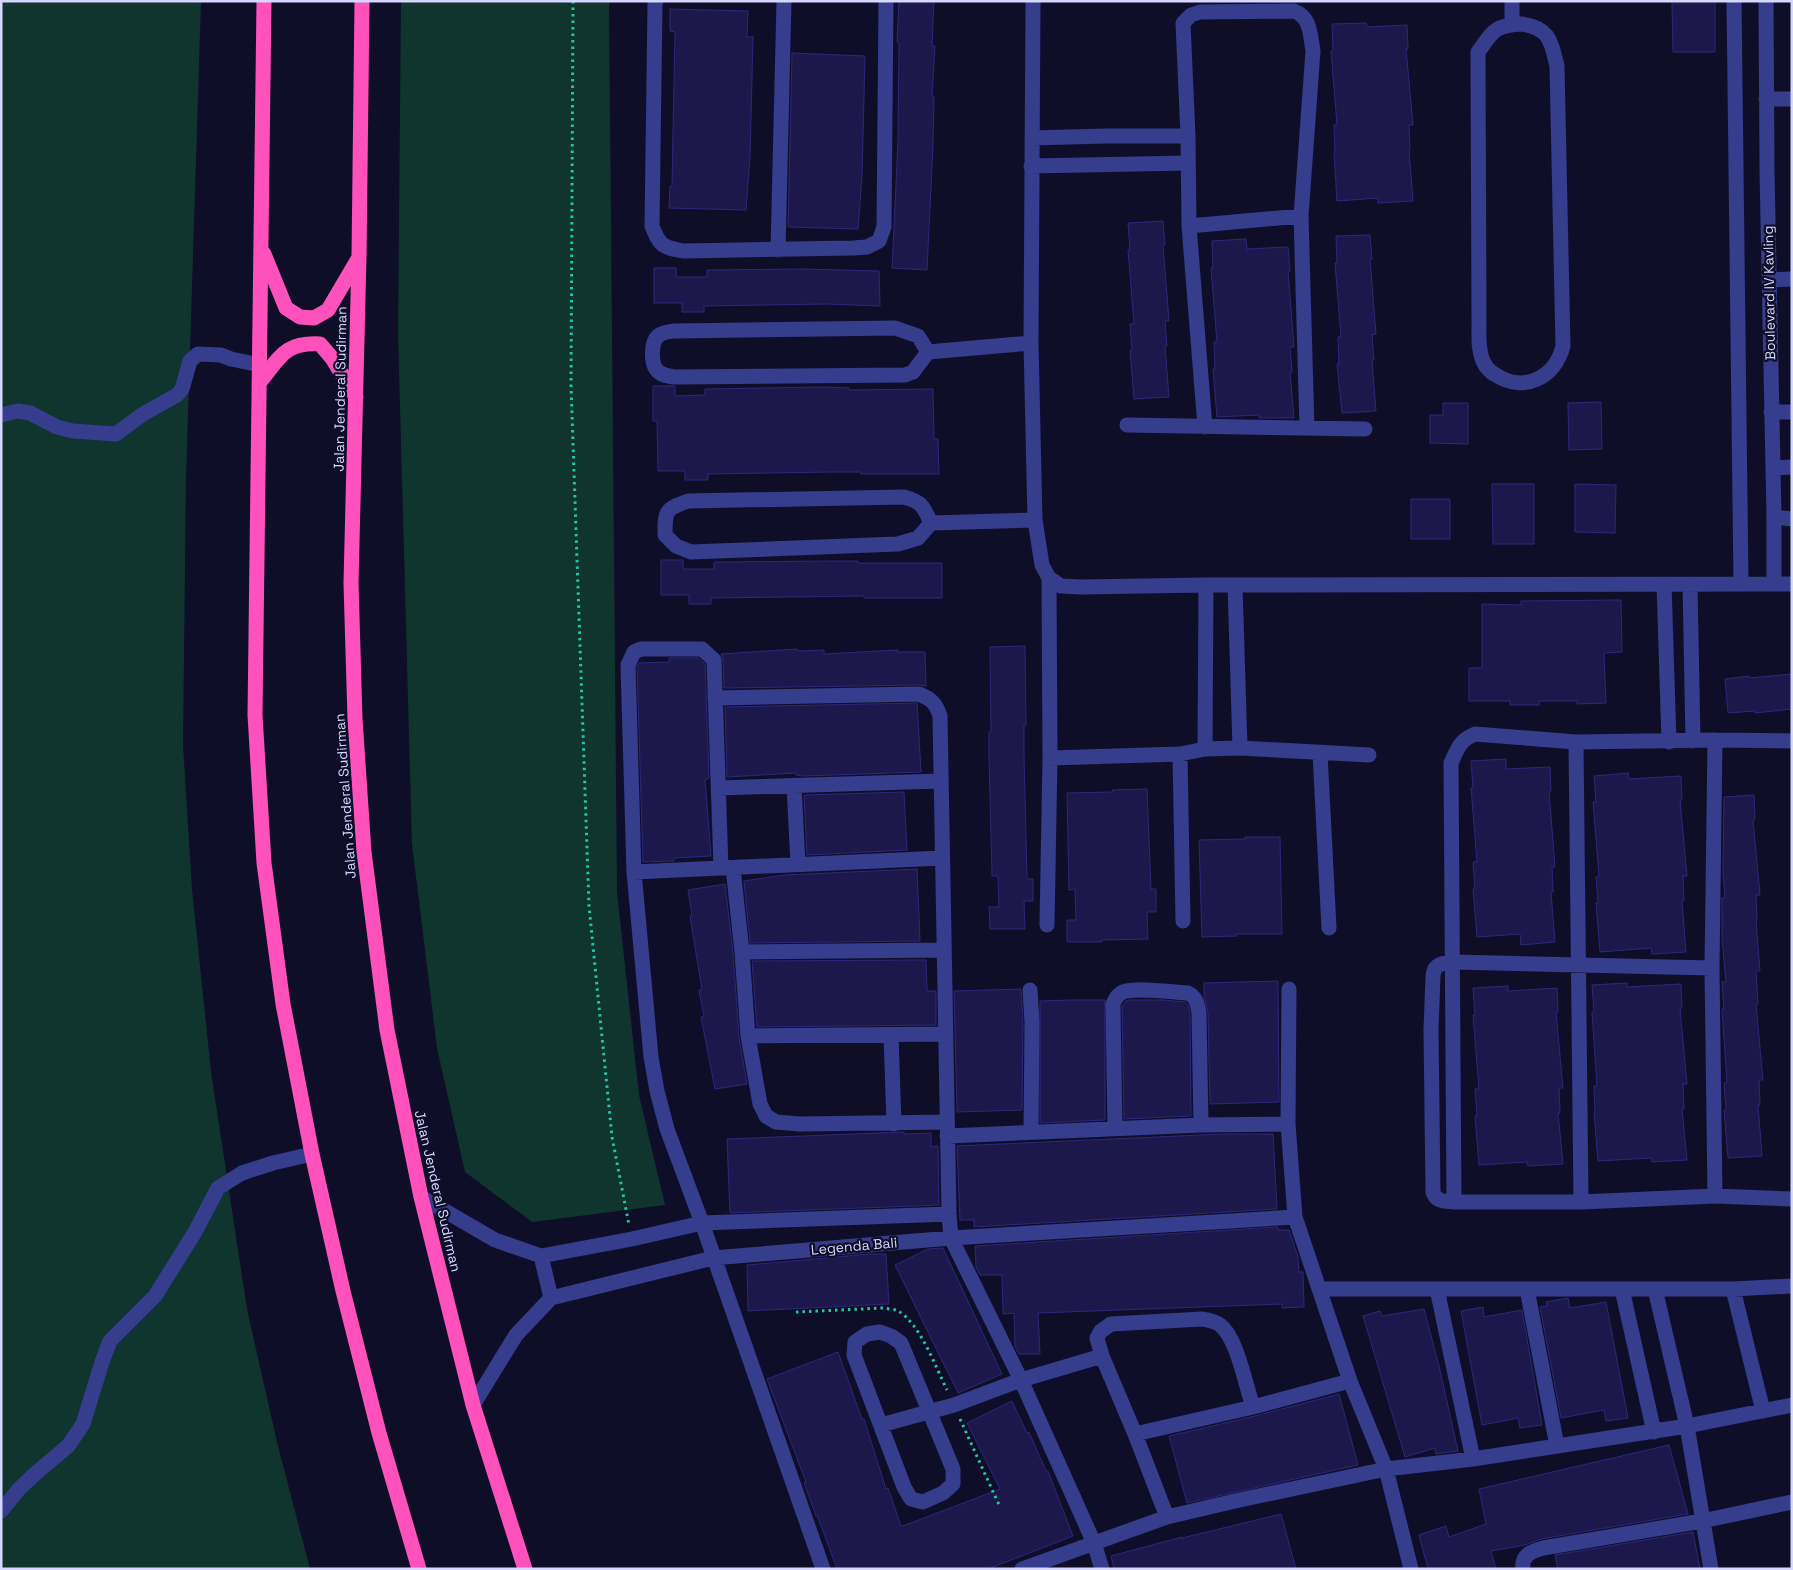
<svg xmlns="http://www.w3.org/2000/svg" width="1793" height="1570" font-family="'Space Grotesk',sans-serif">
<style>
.green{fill:#10342e}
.building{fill:#1c184c;stroke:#2d287a}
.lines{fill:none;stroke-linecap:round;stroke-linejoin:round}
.path{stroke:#25c4a5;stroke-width:3;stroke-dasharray:2.5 4;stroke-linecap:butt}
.minor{stroke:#353d8c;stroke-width:15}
.highway{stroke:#ff51bc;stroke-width:15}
.labels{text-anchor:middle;stroke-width:4.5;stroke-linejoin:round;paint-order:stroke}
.street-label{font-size:14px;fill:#d6d7ff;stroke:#0f0e29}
</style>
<rect width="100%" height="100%" fill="#0f0e29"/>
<path class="green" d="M 1,1 L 201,1 L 186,478 L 183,745 L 192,889 L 211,1072 L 247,1309 L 277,1442 L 310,1569 L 1,1569 Z
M 401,1 L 609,1 L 617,892 L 639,1095 L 665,1205 L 532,1222 L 465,1172 L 437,1048 L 412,844 L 398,333 Z"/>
<path class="building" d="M 899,1 L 934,1 L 932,46 L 935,46 L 932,96 L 934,96 L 933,146 L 927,270 L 892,268 L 898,142 L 899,43 L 897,42 Z
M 1672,1 L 1715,1 L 1715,52 L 1673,52 Z
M 670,9 L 748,11 L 747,37 L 753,37 L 750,157 L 746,210 L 669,208 L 670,186 L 672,186 L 674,82 L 675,32 L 670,31 Z
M 1366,23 L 1367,27 L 1407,25 L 1408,49 L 1406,49 L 1413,125 L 1409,125 L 1410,150 L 1409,150 L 1413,201 L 1378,203 L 1378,198 L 1337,201 L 1334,152 L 1335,152 L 1334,125 L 1337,125 L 1331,51 L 1333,51 L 1332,24 Z
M 792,53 L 865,56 L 862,176 L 858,229 L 788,227 Z
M 1163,221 L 1165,245 L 1163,245 L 1169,321 L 1165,321 L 1167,346 L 1165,346 L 1169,397 L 1134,399 L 1130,351 L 1132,350 L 1130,324 L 1134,324 L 1128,250 L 1130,250 L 1128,223 Z
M 1370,235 L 1372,259 L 1370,259 L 1376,334 L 1372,335 L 1374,360 L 1372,360 L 1376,411 L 1342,413 L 1337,364 L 1339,364 L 1338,337 L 1341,337 L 1335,263 L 1337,263 L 1336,236 Z
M 1246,239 L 1247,249 L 1288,247 L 1290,271 L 1288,271 L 1294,347 L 1290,347 L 1292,372 L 1290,372 L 1294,418 L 1259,418 L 1259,415 L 1217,417 L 1213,369 L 1215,369 L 1214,342 L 1217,342 L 1211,268 L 1213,268 L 1212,241 Z
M 654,268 L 676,268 L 676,277 L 707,277 L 707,270 L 803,269 L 879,271 L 880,306 L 827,304 L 704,306 L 704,312 L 682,312 L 682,303 L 654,303 Z
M 653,386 L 675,386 L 675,396 L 705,395 L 705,389 L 824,387 L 849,388 L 849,390 L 933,389 L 934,439 L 938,439 L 939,474 L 861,474 L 861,472 L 831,472 L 708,474 L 708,480 L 685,480 L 685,471 L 658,471 L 657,421 L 653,421 Z
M 1601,402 L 1602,449 L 1569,450 L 1568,403 Z
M 1443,403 L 1468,403 L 1468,444 L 1430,443 L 1430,415 L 1443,415 Z
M 1492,484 L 1534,484 L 1534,544 L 1493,544 Z
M 1575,484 L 1616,485 L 1615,533 L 1575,532 Z
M 1411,499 L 1450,499 L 1450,539 L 1411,539 Z
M 661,560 L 683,560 L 683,569 L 714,569 L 714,562 L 833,561 L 858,561 L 858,563 L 942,563 L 942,598 L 864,598 L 864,596 L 711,598 L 711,604 L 689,604 L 689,595 L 661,595 Z
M 1621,600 L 1622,652 L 1604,653 L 1606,703 L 1577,704 L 1577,701 L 1539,701 L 1539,705 L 1510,705 L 1510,701 L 1469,701 L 1469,668 L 1482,668 L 1482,604 L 1521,605 L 1521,601 Z
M 1025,646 L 1026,725 L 1024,725 L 1024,755 L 1027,879 L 1033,879 L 1033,901 L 1024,901 L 1025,929 L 990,929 L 989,907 L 999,907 L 998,876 L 992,876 L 989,757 L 989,732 L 991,731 L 990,647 Z
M 797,649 L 798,651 L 824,650 L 824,654 L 898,650 L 898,652 L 925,652 L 926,686 L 919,685 L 724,688 L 723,660 L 721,654 Z
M 669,658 L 698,658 L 705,664 L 709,778 L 705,780 L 711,856 L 674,858 L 674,861 L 643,862 L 637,667 L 639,663 L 669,662 Z
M 1792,674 L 1792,709 L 1755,713 L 1755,711 L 1728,713 L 1725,679 L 1749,676 L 1749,678 Z
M 917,703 L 921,772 L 803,776 L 796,775 L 796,773 L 727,777 L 725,707 Z
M 1506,759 L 1506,769 L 1550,767 L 1551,791 L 1549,791 L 1555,867 L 1552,867 L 1553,892 L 1551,892 L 1555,942 L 1521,945 L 1520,934 L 1477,937 L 1473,889 L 1475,889 L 1473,862 L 1477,862 L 1471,788 L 1473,788 L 1471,761 Z
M 1628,773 L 1629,779 L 1681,776 L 1682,800 L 1680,800 L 1687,876 L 1683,876 L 1684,901 L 1682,901 L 1686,952 L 1652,954 L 1651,948 L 1600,952 L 1596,903 L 1598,903 L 1596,877 L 1599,876 L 1593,802 L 1596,802 L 1594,776 Z
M 1147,789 L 1151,889 L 1156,889 L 1156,912 L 1147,912 L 1148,939 L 1102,940 L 1102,942 L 1067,942 L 1067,920 L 1076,920 L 1075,889 L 1069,890 L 1067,793 L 1113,792 L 1112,790 Z
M 904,792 L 907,850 L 807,855 L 804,795 Z
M 1754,795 L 1755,819 L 1753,820 L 1760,895 L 1756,895 L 1757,920 L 1756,920 L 1760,971 L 1756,971 L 1758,1004 L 1756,1004 L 1763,1080 L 1759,1080 L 1760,1105 L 1758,1105 L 1762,1156 L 1728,1158 L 1724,1110 L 1726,1110 L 1724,1083 L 1727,1083 L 1722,1009 L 1724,1009 L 1722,982 L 1726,982 L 1722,939 L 1722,898 L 1725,898 L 1723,872 L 1724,797 Z
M 1245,837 L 1280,837 L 1282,934 L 1236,934 L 1237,936 L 1202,937 L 1199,840 L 1245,839 Z
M 917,869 L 920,941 L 750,943 L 744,881 L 784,875 Z
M 725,884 L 733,953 L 739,1037 L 747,1084 L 715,1089 L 701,1017 L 704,1016 L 699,990 L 702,990 L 690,916 L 692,916 L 688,890 Z
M 926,960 L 927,991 L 936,991 L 936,1025 L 757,1027 L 752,961 Z
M 1278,981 L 1279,1102 L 1210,1104 L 1208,1013 L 1204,996 L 1204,983 Z
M 1627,983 L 1627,987 L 1681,984 L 1682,1008 L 1680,1008 L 1687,1084 L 1683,1084 L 1684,1109 L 1682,1109 L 1687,1160 L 1652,1162 L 1651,1158 L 1598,1161 L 1594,1113 L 1595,1113 L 1594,1086 L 1597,1086 L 1592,1012 L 1594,1012 L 1592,985 Z
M 1508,986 L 1508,991 L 1557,988 L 1558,1012 L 1556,1012 L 1563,1088 L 1559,1088 L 1560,1113 L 1558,1113 L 1563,1164 L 1528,1166 L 1527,1162 L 1479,1165 L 1475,1116 L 1477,1116 L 1475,1089 L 1479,1089 L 1473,1015 L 1475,1015 L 1473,988 Z
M 1021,989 L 1023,1022 L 1022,1110 L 957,1112 L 954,991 Z
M 1072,1000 L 1105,1000 L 1105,1120 L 1040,1123 L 1040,1001 Z
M 1129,1000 L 1163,1000 L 1185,1002 L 1188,1005 L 1190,1014 L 1191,1116 L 1124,1119 L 1122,1006 L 1126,1001 Z
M 904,1132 L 904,1134 L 931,1133 L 931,1147 L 938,1146 L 939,1205 L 730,1213 L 727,1139 Z
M 1223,1134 L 1273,1134 L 1277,1209 L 974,1227 L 974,1220 L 960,1220 L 957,1146 Z
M 1278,1227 L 1278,1230 L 1289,1230 L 1298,1257 L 1299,1272 L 1303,1272 L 1304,1307 L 1282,1308 L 1282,1304 L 1038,1313 L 1040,1354 L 1019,1354 L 1015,1347 L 1014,1313 L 1003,1314 L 1002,1275 L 980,1275 L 976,1267 L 975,1246 Z
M 943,1248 L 1002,1374 L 958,1393 L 895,1265 L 928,1249 Z
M 870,1254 L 886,1254 L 889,1304 L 748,1311 L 747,1265 Z
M 1568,1298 L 1570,1308 L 1606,1302 L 1628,1418 L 1606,1421 L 1604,1410 L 1561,1418 L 1540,1307 L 1547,1306 L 1546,1302 Z
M 1483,1307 L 1484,1317 L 1522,1310 L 1542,1425 L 1520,1428 L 1518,1418 L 1482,1425 L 1461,1311 Z
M 1424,1309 L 1439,1366 L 1458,1451 L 1436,1454 L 1435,1448 L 1405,1457 L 1363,1316 L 1380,1311 L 1382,1316 Z
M 838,1352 L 862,1419 L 864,1419 L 886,1489 L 888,1488 L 901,1526 L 903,1526 L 1000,1489 L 967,1423 L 1012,1401 L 1027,1433 L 1029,1432 L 1046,1471 L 1048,1471 L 1073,1536 L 988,1569 L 837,1569 L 817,1515 L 816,1516 L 804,1483 L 806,1482 L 767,1379 Z
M 1339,1394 L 1358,1465 L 1187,1503 L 1169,1436 L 1255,1416 Z
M 1669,1445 L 1688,1514 L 1541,1539 L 1525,1545 L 1491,1551 L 1496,1569 L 1428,1569 L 1419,1535 L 1446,1526 L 1449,1537 L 1486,1524 L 1479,1489 Z
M 1281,1514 L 1296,1569 L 1114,1569 L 1111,1556 L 1182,1537 L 1182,1538 Z
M 1693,1532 L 1700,1569 L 1558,1569 L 1555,1555 Z"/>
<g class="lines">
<path class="path" d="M 573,1 L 571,385 L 589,906 L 612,1137 L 629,1225
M 796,1312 L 883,1308 C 888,1309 894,1309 898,1311 C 920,1323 936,1368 947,1390
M 960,1419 L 1000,1507"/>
<path class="minor" d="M 656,1 L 655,4 L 652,226 C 660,246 662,247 683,251 L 853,248 L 867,247 L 879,241 L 884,227 L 886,1
M 1033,1 L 1031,343 L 1035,520 L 1042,565 L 1049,578 L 1061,586 L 1081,587 L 1206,585 L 1792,584
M 1734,1 L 1741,584
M 1766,1 L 1767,171 L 1774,517 L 1774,584
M 1512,24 L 1512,1
M 1522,24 C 1550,28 1551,42 1557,66 L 1563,346 C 1555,378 1524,393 1496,375 C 1490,372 1486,368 1483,361 C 1478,350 1479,338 1479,326 L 1478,52 C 1493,31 1495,25 1522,24 Z
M 1766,99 L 1792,99
M 1032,138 L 1106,136 L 1188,136
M 1031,166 L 1188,163
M 1189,226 L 1301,216
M 778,250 L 784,1
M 1769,280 L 1792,279
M 928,352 L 918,336 L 895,328 L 673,331 C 668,332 662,332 658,336 C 651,342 651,362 656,369 C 660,375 667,376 674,377 L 905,375 L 913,372 L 928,352 L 1031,343
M 1771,412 L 1792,412
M 1,415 L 18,411 L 30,413 L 57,427 L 73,431 L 116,434 L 143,414 L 177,395 L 182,389 L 190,361 L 198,354 L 221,355 L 231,359 L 260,365
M 1127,425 L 1365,429
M 1205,427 L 1189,226 L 1188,136 L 1183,23 L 1191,15 L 1200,12 L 1294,11 C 1311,17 1310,35 1313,51 L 1301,216 L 1307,428
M 1773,468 L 1792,467
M 1774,517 L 1792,519
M 931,523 C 923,506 922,502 904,497 L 688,501 C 665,509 665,511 665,535 L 676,546 L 691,552 L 898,544 L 918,538 L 931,523 L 1035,520
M 1664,584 L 1669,742
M 1690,584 L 1693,741
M 1235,585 L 1240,748
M 715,698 L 919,694 C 931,699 936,703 940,716 L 949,1214 L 951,1238 L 1021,1380 L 1094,1543 L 1102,1569
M 1576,742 L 1581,1202
M 1205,749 L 1206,585
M 1320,753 L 1329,928
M 1180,754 L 1183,921
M 1050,758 L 1180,754 L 1205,749 L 1240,748 L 1369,755
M 794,786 L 798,864
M 718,788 L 941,781
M 721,868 L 714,660 L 702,649 L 641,649 L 634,652 L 628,665 L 634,872 L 651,1057 L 657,1091 L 667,1129 L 702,1223 L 823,1569
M 733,868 L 742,952 L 748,1036 L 760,1104 L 766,1116 L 776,1122 L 800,1124 L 947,1122
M 634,872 L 942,858
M 1047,925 L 1050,758 L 1049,578
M 742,952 L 944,950
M 1712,968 L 1454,962 C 1443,963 1434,963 1433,976 L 1431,1030 L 1433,1192 C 1436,1202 1445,1201 1454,1202 L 1581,1202 L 1715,1196 L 1792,1199
M 1289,989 L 1288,1124 L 1295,1217 L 1350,1381 L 1386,1469 L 1411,1569
M 1030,990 L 1032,1022 L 1031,1132
M 891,1035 L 894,1124
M 748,1036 L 946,1034
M 1115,1129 L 1113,1004 C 1115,999 1118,994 1123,992 C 1136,987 1172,992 1188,993 C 1197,998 1197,1003 1199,1013 L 1201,1125
M 947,1136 L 1201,1125 L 1288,1124
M 1715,1196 L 1712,968 L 1715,740
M 421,1197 L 495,1240 L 541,1256 L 632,1239 L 702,1223 L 949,1214
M 1454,1202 L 1451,763 C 1458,748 1459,741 1475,734 L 1576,742 L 1715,740 L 1792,741
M 541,1256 L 551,1298
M 1319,1289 L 1733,1289 L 1792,1286
M 1437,1289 L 1473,1459
M 1527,1289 L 1557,1446
M 1622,1289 L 1654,1432
M 1655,1289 L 1687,1426 L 1711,1569
M 1733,1289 L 1763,1411
M 880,1332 L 891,1336 L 901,1343 L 953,1469 L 953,1484 L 943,1493 L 923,1502 L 911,1499 L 904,1487 L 854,1355 L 855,1342 L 867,1334 Z
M 473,1405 L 516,1335 L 551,1298 L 713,1258 L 951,1238 L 1295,1217
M 881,1425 L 954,1405 L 1021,1380 L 1102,1356
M 1135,1434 L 1253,1407 L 1350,1381
M 1,1511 L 19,1489 L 36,1473 L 68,1446 L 83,1424 L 102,1362 L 110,1341 L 155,1296 L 195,1232 L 218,1188 L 242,1173 L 273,1163 L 312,1154
M 1167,1517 L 1135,1434 L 1102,1356 L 1097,1338 L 1101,1331 L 1111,1324 L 1202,1319 C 1208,1320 1215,1321 1220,1325 C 1237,1337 1246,1387 1253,1407
M 1022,1569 L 1167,1517 L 1235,1501 L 1386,1469 L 1473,1459 L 1687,1426 L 1792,1405
M 1523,1569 C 1521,1555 1532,1551 1543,1548 L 1702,1521 L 1792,1502"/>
<path class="highway" d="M 264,1 L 255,715 L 264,863 L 283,1004 L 312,1154 L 343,1291 L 379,1433 L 419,1569
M 362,1 L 359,257 L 351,583 L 355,719 L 364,852 L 387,1030 L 421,1197 L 473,1405 L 525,1569
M 264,254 L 286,308 L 300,317 L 314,318 L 328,310 L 358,259
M 259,383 C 280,358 284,342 320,344 L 332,358 L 356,397"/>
</g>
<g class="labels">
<g class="street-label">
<text transform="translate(1769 293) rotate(-91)" y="5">Boulevard IV Kavling</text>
<text transform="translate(340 389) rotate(-89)" y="5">Jalan Jenderal Sudirman</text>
<text transform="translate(345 796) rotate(-94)" y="5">Jalan Jenderal Sudirman</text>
<text transform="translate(438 1191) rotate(77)" y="5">Jalan Jenderal Sudirman</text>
<text transform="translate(854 1246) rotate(-5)" y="5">Legenda Bali</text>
</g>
</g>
<rect width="1793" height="1570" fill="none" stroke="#d6d7ff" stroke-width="5"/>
</svg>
